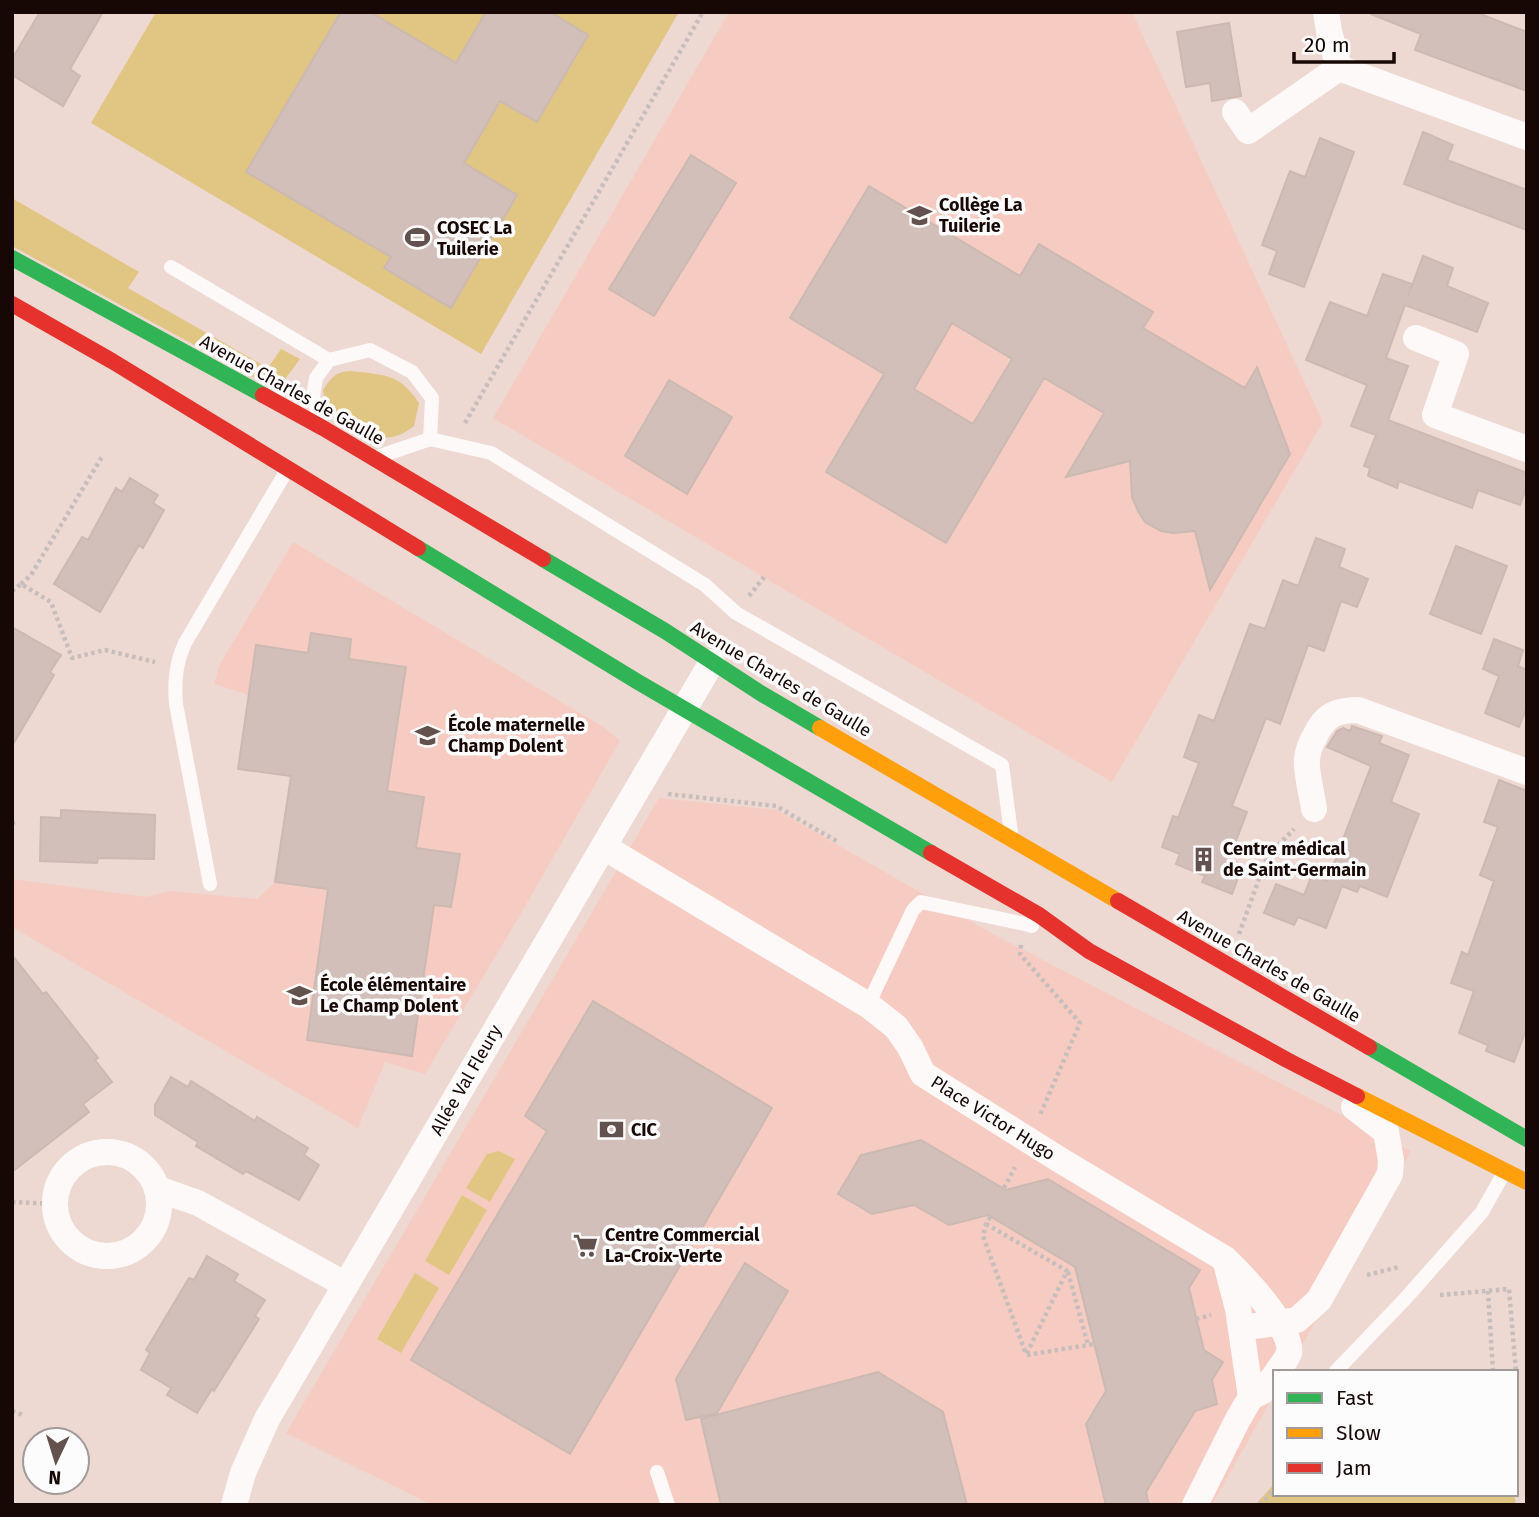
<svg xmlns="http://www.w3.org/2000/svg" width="1539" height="1517" font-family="'Fira Sans',sans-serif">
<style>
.built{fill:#f6ccc2}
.green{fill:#e1c683}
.building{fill:#d2bfb9;stroke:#cbb9b2;stroke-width:2;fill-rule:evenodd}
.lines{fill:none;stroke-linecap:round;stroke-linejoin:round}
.path{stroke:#c6bebc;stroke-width:4.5;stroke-dasharray:3.5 3.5;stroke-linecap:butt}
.lane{stroke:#fcf9f8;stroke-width:14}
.street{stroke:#fcf9f8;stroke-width:26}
.fast{stroke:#30b455;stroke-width:16}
.slow{stroke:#ff9f0a;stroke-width:16}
.jam{stroke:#e5322d;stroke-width:16}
.labels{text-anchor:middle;stroke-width:7;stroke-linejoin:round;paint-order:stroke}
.poi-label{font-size:18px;font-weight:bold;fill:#170805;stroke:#fcfcfc;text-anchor:start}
.street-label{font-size:18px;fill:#170805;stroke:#fcfcfc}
</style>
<rect width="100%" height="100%" fill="#eed8d2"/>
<path class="built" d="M 729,12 L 1132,12 L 1323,422 L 1112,782 L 493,418 Z
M 293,542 L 605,728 L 620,741 L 519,917 L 425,1074 L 385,1062 L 358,1128 L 12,927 L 12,879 L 147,897 L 170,891 L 257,899 L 275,882 L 291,777 L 238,769 L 249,695 L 214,684 L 220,664 Z
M 659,798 L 777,810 L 991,933 L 1411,1151 L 1212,1505 L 432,1505 L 286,1433 Z"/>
<path class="green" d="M 156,12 L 679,12 L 481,354 L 91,123 Z
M 12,198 L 139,272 L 128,288 L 268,368 L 281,349 L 300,359 L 277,390 L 12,246 Z
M 351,371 C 383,375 400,373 419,403 L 414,426 C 410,429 404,433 399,435 C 377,443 348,432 332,416 C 325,409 324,399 323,390 C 332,377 335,372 351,371 Z
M 499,1151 L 515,1159 L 490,1202 L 466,1188 L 487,1154 Z
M 462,1195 L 487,1210 L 449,1275 L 425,1261 Z
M 415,1273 L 439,1288 L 401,1353 L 377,1339 Z
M 1275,1483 L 1275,1494 L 1514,1494 L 1516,1505 L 1255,1505 Z"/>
<path class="building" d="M 40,12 L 103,12 L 70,69 L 80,76 L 63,106 L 12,75 L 12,59 Z
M 341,12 L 370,12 L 456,63 L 486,12 L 550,12 L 588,35 L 537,122 L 500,101 L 464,163 L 517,195 L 451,308 L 384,268 L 391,257 L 246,172 Z
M 1371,12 L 1475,12 L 1527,32 L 1527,91 L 1415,50 L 1421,34 L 1371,14 Z
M 1229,23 L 1241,96 L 1212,101 L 1210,83 L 1186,87 L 1177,32 Z
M 1423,132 L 1453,145 L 1447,160 L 1527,190 L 1527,230 L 1404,184 Z
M 1320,138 L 1354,152 L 1304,287 L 1269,274 L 1277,251 L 1262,245 L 1290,171 L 1305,177 Z
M 691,155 L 736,183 L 654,316 L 609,289 Z
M 869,186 L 1020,276 L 1039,244 L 1153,312 L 1143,328 L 1245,388 L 1257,367 L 1290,454 L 1210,590 L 1195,531 L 1173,533 L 1161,531 L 1145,522 L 1138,511 L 1132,497 L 1130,461 L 1066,477 L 1104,413 L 1044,378 L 946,543 L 826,472 L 884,374 L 790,318 ZM 952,323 L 1012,359 L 973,424 L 914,389 Z
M 1423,256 L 1453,268 L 1447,286 L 1488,303 L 1477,332 L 1405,305 L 1386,358 L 1408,366 L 1388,420 L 1527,473 L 1527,486 L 1520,505 L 1478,490 L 1472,508 L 1399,481 L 1397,488 L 1368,476 L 1370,468 L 1364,466 L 1376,435 L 1351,426 L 1367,385 L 1306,360 L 1330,302 L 1367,316 L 1383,274 L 1412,284 L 1408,296 Z
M 669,380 L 732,417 L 687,494 L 625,456 Z
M 130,478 L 158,495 L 153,503 L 164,510 L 143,548 L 139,545 L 100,612 L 54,584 L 82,537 L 88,540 L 116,488 L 122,492 Z
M 1316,538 L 1345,549 L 1339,567 L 1368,579 L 1357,607 L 1341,601 L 1324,651 L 1308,645 L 1280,724 L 1266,718 L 1232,806 L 1247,812 L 1229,859 L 1243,865 L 1232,894 L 1202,882 L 1205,876 L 1176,864 L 1180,854 L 1162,847 L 1173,816 L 1178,818 L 1199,763 L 1184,757 L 1199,715 L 1214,721 L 1250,624 L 1265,629 L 1283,580 L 1298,586 Z
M 1456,546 L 1507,566 L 1481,634 L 1430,614 Z
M 12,627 L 61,655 L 50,672 L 54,675 L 12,746 Z
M 311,633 L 351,639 L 349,659 L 406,667 L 387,791 L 424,797 L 416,848 L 460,854 L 451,907 L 434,905 L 412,1056 L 307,1040 L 328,889 L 275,882 L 291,776 L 238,769 L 256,645 L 308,653 Z
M 1494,639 L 1523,650 L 1518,666 L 1527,670 L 1527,706 L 1519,727 L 1485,713 L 1499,676 L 1483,669 Z
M 1352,726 L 1382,736 L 1379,743 L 1409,755 L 1391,802 L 1419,814 L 1387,897 L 1360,886 L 1357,892 L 1342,886 L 1326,928 L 1298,917 L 1294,925 L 1264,913 L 1276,884 L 1304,895 L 1312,875 L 1327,881 L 1371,766 L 1327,747 L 1337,731 L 1343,728 L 1350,731 Z
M 1499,780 L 1527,791 L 1527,1027 L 1514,1062 L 1486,1051 L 1488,1045 L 1459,1033 L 1474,991 L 1451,983 L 1462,952 L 1468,955 L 1494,881 L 1480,875 L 1498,827 L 1484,822 Z
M 61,810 L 155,815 L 154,859 L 98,858 L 97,863 L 40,861 L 41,817 L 61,818 Z
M 12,955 L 43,994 L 46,992 L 76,1030 L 98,1058 L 95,1060 L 112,1082 L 83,1104 L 89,1112 L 12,1172 Z
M 593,1001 L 772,1108 L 570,1454 L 411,1360 L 547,1131 L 525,1116 Z
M 171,1077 L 188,1087 L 191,1081 L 255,1121 L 257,1117 L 308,1148 L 304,1155 L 319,1165 L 299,1200 L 246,1171 L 243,1174 L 196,1146 L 198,1142 L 155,1115 L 155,1105 Z
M 921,1140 L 1006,1190 L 1048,1179 L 1200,1270 L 1189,1288 L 1204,1350 L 1223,1362 L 1212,1380 L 1217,1404 L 1195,1411 L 1146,1492 L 1149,1505 L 1106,1505 L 1086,1424 L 1106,1391 L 1075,1267 L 988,1215 L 949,1225 L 914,1205 L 872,1214 L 838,1194 L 861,1155 Z
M 207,1256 L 238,1274 L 234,1281 L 265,1300 L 255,1316 L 259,1319 L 214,1391 L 212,1389 L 197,1413 L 167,1395 L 171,1388 L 141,1370 L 150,1353 L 146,1350 L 189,1278 L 194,1280 Z
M 745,1263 L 788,1291 L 717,1413 L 686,1420 L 676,1379 Z
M 878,1372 L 943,1412 L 967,1505 L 721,1505 L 701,1419 Z"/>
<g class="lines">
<path class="path" d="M 465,423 L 703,12
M 21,584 L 31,575 L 103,455
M 12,591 L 21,584 L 51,602 L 72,658 L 105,650 L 155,662
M 749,596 L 764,577
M 668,794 L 776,806 L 838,842
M 12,823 L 15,822
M 1239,934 L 1267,857 L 1294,829
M 1021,945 L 1020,954 L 1080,1023 L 1040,1115
M 1004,1188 L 1015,1167
M 12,1202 L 55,1204
M 990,1217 L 986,1224 L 983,1236 L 1026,1354
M 986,1224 L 1067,1271 L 1026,1355
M 1068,1272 L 1088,1345
M 1367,1275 L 1399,1267
M 1488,1291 L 1493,1372
M 1440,1295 L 1509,1289 L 1516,1372
M 1196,1319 L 1211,1315
M 1027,1355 L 1094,1344
M 1516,1381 L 1516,1394
M 12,1411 L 23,1415
M 1260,1505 L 1275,1489"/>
<path class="lane" d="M 171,267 L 329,360
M 320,420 L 313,397 L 316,378 L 329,360 L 370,350 L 412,372 L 432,398 L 430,439
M 380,456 L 430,439 L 491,453 L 705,585 L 736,613 L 1002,765 L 1011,833
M 210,884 L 176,704 C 174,681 176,663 185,643 L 287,470
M 868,1005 L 913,910 L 921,902 L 1025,924 L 1032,926
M 1335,1372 L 1405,1299 L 1482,1212 L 1505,1171
M 657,1472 L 668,1505"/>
<path class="street" d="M 1326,12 L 1329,31 L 1339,68
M 1235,112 L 1248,131 L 1339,68 L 1527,137
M 1416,338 L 1456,354 L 1435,415 L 1527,449
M 1314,809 C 1312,793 1306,775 1307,759 C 1308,751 1310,744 1314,738 C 1324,716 1334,710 1358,710 L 1527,772
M 604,847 L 868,1005 L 896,1027 L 910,1047 L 923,1074 L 1060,1160 L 1225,1259 C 1242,1275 1294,1329 1289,1353 C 1287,1359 1281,1366 1277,1372
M55 1204a52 52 0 1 1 104 0a52 52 0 1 1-104 0Z
M 158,1189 L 198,1203 L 346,1285
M 1225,1259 L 1238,1309 L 1251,1397
M 1241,1328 L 1297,1320 L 1319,1300 L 1390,1174 L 1391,1160 L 1386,1132 L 1354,1107
M 234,1505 L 243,1473 L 267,1419 L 712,662
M 1195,1505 L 1238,1419 L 1251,1397 L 1263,1391 L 1275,1375"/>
<path class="fast" d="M 12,258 L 263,395
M 418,548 L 638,682 L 931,853
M 543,559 L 665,631 L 762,694 L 820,728
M 1369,1047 L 1527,1139"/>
<path class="slow" d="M 820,728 L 1118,901
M 1357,1096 L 1527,1182"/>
<path class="jam" d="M 12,304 L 112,361 L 418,548
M 263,395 L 323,428 L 543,559
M 931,853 L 1039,915 L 1089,951 L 1287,1060 L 1357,1096
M 1118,901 L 1369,1047"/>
</g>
<defs>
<symbol id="school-bare" viewBox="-9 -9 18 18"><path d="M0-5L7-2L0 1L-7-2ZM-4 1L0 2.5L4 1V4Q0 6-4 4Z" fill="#62514d" stroke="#fcfcfc" stroke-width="2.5" paint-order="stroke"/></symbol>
<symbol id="stadium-bare" viewBox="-9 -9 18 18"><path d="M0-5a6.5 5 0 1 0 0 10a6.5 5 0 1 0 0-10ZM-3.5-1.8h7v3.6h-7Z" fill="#62514d" stroke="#fcfcfc" stroke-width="2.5" paint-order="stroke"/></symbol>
<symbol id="building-bare" viewBox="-9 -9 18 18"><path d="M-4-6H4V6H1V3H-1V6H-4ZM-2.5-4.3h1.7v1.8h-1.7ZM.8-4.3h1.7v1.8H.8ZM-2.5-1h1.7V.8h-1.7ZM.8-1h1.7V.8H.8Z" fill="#62514d" stroke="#fcfcfc" stroke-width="2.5" paint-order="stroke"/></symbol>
<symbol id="bank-bare" viewBox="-9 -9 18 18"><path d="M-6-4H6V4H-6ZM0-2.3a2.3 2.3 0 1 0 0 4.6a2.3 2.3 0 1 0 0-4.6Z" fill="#62514d" stroke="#fcfcfc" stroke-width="2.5" paint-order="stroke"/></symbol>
<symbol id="supermarket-bare" viewBox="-9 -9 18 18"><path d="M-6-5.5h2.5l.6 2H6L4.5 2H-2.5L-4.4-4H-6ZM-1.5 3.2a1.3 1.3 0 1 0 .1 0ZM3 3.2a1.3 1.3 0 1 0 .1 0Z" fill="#62514d" stroke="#fcfcfc" stroke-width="2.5" paint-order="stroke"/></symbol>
</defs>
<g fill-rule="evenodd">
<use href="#school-bare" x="902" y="198" width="35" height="35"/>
<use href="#stadium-bare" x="400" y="220" width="35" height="35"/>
<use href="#school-bare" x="410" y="718" width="35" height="35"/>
<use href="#building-bare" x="1186" y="842" width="35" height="35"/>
<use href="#school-bare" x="282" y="978" width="35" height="35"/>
<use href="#bank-bare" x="594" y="1112" width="35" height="35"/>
<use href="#supermarket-bare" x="568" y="1228" width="35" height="35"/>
</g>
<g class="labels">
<g class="poi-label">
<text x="939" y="211">Collège La<tspan x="939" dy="21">Tuilerie</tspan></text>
<text x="437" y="234">COSEC La<tspan x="437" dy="21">Tuilerie</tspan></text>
<text x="448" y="731">École maternelle<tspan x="448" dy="21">Champ Dolent</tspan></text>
<text x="1223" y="855">Centre médical<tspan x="1223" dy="21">de Saint-Germain</tspan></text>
<text x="320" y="991">École élémentaire<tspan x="320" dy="21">Le Champ Dolent</tspan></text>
<text x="631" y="1136">CIC</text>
<text x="605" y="1241">Centre Commercial<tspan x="605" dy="21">La-Croix-Verte</tspan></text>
</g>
<g class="street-label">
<text transform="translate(292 390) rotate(29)" y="6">Avenue Charles de Gaulle</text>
<text transform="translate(781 679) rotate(31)" y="6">Avenue Charles de Gaulle</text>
<text transform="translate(1269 966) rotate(30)" y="6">Avenue Charles de Gaulle</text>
<text transform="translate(466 1080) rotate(-60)" y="6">Allée Val Fleury</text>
<text transform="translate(993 1118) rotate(32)" y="6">Place Victor Hugo</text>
</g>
</g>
<rect width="1539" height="1517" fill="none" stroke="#170805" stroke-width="28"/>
<rect x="1273" y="1370" width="245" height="126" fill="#fcfcfc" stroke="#a09a99" stroke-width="2"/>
<rect x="1287" y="1393" width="35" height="10" fill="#30b455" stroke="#a09a99" stroke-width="2"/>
<text x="1336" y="1405" font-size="21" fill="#170805">Fast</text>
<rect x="1287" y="1428" width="35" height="10" fill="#ff9f0a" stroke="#a09a99" stroke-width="2"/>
<text x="1336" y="1440" font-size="21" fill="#170805">Slow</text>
<rect x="1287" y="1463" width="35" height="10" fill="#e5322d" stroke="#a09a99" stroke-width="2"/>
<text x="1336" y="1475" font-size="21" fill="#170805">Jam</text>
<g transform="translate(56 1461) rotate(184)"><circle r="33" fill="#fcfcfc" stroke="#a09a99" stroke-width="2"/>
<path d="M0-5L12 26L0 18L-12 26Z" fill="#62514d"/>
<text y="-10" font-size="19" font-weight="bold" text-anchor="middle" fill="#170805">N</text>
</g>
<path d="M1294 52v10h100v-10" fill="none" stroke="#170805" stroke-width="3.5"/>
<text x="1304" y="52" font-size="21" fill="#170805" stroke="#fcfcfc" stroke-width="5" paint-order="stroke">20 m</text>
</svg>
